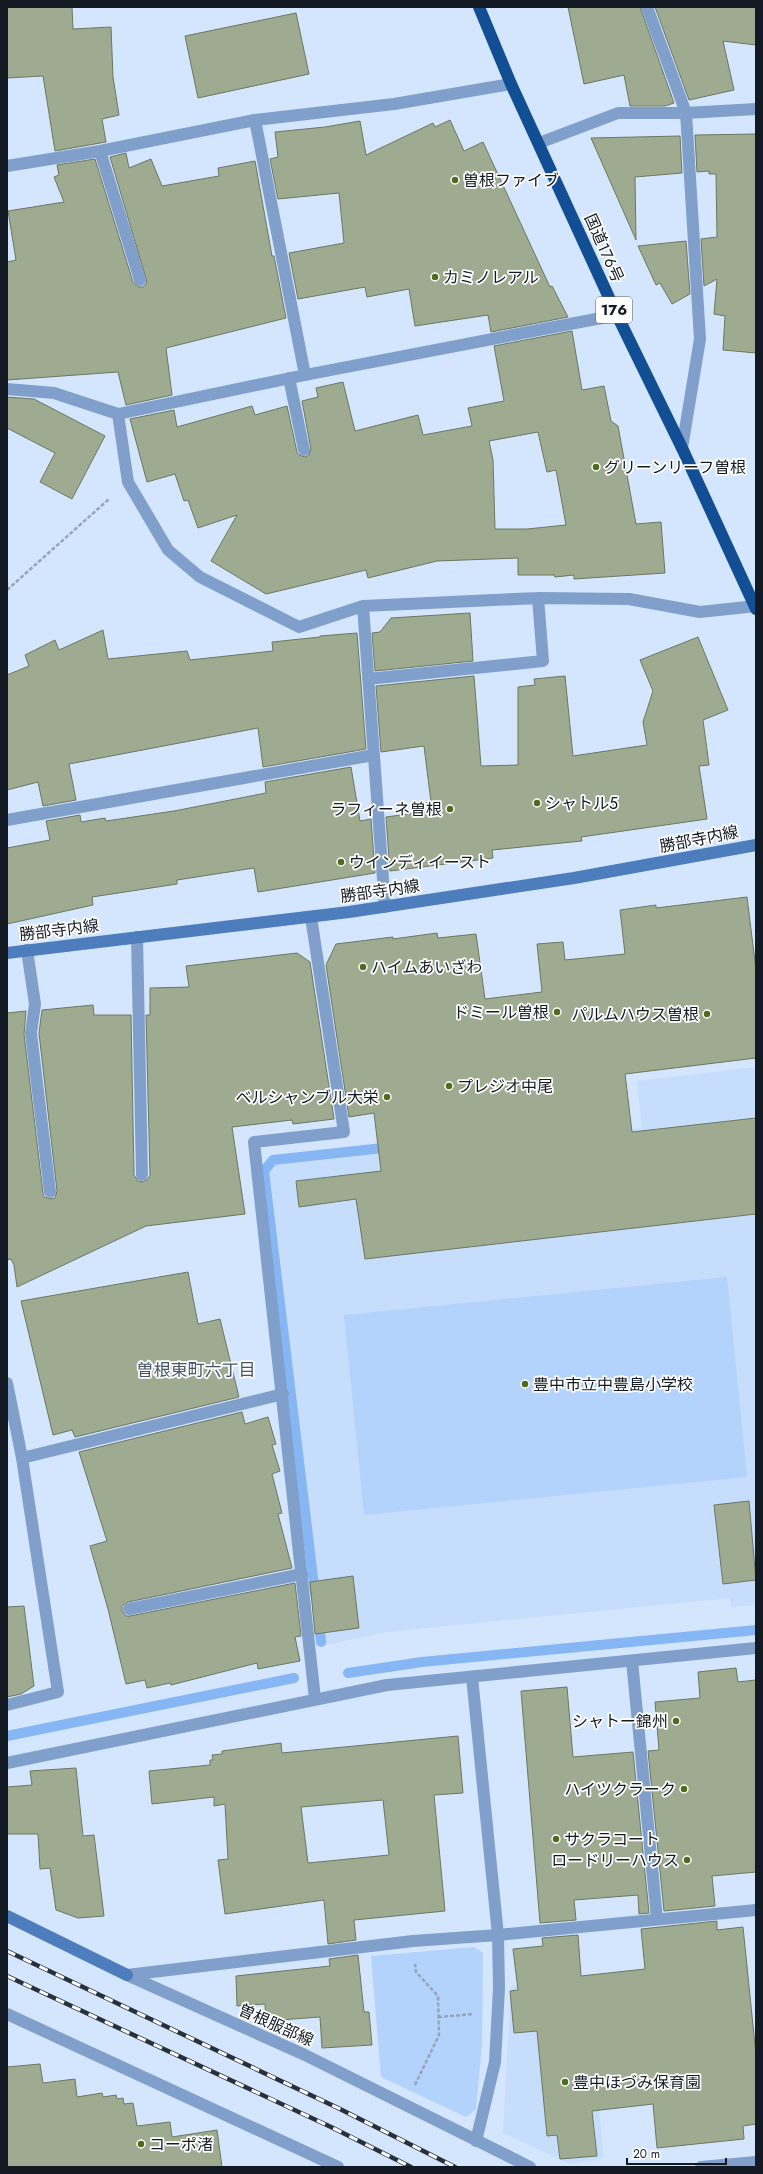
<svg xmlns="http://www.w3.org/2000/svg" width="763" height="2174" viewBox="0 0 763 2174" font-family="Jost,'Noto Sans JP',sans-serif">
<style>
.built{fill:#c7ddfc}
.green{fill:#b3d2fc}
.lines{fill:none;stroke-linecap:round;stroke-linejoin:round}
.stream{stroke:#87b6f5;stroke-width:10}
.building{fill:#9fab91;stroke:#6c775f;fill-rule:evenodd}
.path{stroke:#96a4b7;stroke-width:2.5;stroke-dasharray:4 2;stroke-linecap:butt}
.lane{stroke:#80a0cb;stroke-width:12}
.street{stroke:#80a0cb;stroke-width:12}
.secondary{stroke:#4d7dbc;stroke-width:12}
.highway{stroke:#114e94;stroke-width:12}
.rail-casing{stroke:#29303b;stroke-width:4.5}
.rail{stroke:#fff;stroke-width:3;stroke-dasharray:9;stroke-linecap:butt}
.poi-dot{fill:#4f6b1e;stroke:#fff;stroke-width:1.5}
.labels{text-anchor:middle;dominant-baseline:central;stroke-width:3.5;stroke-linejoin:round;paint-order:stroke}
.shield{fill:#fff;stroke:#5a5f65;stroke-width:1}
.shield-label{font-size:15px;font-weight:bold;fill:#141a23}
.poi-label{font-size:16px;fill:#141a23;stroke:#fff;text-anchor:start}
.street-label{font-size:16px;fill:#141a23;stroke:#fff}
.neighbourhood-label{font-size:17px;fill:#46566a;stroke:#fff}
</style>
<rect width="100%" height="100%" fill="#d4e6fe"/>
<path class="built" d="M 756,1067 L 756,1605 L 731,1607 L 730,1598 L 387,1632 L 325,1645 L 268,1171 L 274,1162 L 642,1128 L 637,1081 Z
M 586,1981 L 604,2158 L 570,2164 L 503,2133 L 511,1985 Z"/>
<path class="green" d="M 727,1277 L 747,1477 L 364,1515 L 344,1315 Z
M 474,1947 L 483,1953 L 482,2044 L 476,2109 L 466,2117 L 381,2077 L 371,1956 Z"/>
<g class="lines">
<path class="stream" d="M 315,1594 L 264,1171 L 273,1160 L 392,1147
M 319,1620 L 321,1642
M 348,1673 L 422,1662 L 756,1630
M 7,1736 L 294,1678"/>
</g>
<path class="building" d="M 7,7 L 72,7 L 73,29 L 111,27 L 113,77 L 119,115 L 102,119 L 106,142 L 55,151 L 43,76 L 7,78 Z
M 568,7 L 640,7 L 674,103 L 665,106 L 630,106 L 624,75 L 584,84 Z
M 655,7 L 756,7 L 756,45 L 723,41 L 734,90 L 689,100 Z
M 296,13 L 309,74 L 198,98 L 185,36 Z
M 450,120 L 464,151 L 483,142 L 550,287 L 552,286 L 568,317 L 491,332 L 488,315 L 415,326 L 409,289 L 367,297 L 365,287 L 298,299 L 289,253 L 344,243 L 339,193 L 278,199 L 270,159 L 278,157 L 275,132 L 325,127 L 360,121 L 366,155 L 433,123 L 435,127 Z
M 756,134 L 756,353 L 723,350 L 725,316 L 714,314 L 717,279 L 704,286 L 701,239 L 717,237 L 716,174 L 709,174 L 709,171 L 697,172 L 695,135 Z
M 680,136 L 682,173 L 635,177 L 636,240 L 591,138 Z
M 126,153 L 129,168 L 151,159 L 162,186 L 219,176 L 218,168 L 255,161 L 272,256 L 274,256 L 286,318 L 166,348 L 172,395 L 126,405 L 118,372 L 7,380 L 7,262 L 16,260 L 8,211 L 64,202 L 54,177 L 59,175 L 57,165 L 95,159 L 133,282 L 139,287 L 143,287 L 147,282 L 110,157 Z
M 686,241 L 690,294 L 672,304 L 660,283 L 656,285 L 638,246 Z
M 572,331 L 582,390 L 604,386 L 611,421 L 618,426 L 636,524 L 661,522 L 665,573 L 574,579 L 574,575 L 555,577 L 554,575 L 518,575 L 518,558 L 437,561 L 368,578 L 366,570 L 266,594 L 211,561 L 237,515 L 198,528 L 188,500 L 184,501 L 175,474 L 147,482 L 130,419 L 174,410 L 177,427 L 252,406 L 255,415 L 287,406 L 297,452 L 299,455 L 305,457 L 309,455 L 311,449 L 302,401 L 318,397 L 316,388 L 343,382 L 355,431 L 418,415 L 423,435 L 472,426 L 468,408 L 504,401 L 494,346 ZM 538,432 L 547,472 L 556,470 L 566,525 L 527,529 L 495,529 L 493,460 L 489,441 Z
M 7,397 L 34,399 L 105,436 L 72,499 L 40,482 L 55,453 L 7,428 Z
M 470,613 L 473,661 L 375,671 L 372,633 L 380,632 L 391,618 Z
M 103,630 L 108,659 L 187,651 L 190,660 L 273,651 L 272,642 L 320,637 L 320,636 L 357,633 L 366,749 L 263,767 L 258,728 L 69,764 L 76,800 L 43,806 L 38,782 L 7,790 L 7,675 L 29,666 L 25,655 L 55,640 L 59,650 Z
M 698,637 L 728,710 L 703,720 L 709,765 L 699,766 L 707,819 L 581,837 L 582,841 L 492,850 L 493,858 L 390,871 L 386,817 L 415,813 L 414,805 L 431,802 L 424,746 L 381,752 L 376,686 L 474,676 L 481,766 L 518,765 L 518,687 L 535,685 L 534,679 L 565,676 L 573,756 L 647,745 L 643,722 L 653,691 L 640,660 Z
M 351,767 L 360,821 L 371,819 L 375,873 L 258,892 L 254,868 L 177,880 L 177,884 L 92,897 L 93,905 L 7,924 L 7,848 L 50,840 L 46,821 L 80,815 L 81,822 L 105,818 L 106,821 L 174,811 L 266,793 L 265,782 Z
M 747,897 L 756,970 L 756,1058 L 625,1074 L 632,1132 L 756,1118 L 756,1214 L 365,1259 L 356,1199 L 299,1207 L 296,1181 L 381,1171 L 374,1113 L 349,1117 L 326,965 L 336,944 L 393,937 L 393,939 L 437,933 L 438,938 L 476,934 L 485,999 L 542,992 L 537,944 L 563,942 L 565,960 L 625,954 L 620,910 L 656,905 L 656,908 Z
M 297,953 L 310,962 L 334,1119 L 293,1124 L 292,1120 L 232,1127 L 245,1214 L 146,1226 L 17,1287 L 14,1265 L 11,1259 L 7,1260 L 7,1013 L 26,1011 L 24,1034 L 43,1193 L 44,1197 L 50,1199 L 55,1198 L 57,1191 L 39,1033 L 42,1010 L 93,1005 L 94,1015 L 131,1015 L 134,1175 L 138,1181 L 143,1182 L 148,1179 L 150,1175 L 146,1015 L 150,1015 L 150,988 L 189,987 L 186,966 Z
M 188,1272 L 198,1324 L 220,1319 L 239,1397 L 75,1437 L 72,1430 L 53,1435 L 21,1301 Z
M 242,1412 L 245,1424 L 268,1417 L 276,1444 L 272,1445 L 280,1471 L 272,1474 L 282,1513 L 278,1514 L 292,1568 L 128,1602 L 122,1606 L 122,1611 L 126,1616 L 130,1616 L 295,1583 L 301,1636 L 295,1637 L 300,1661 L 258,1669 L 257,1663 L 171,1685 L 170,1683 L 147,1688 L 145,1680 L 126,1684 L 108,1609 L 90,1546 L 107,1541 L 79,1452 Z
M 749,1501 L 756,1580 L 723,1584 L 714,1505 Z
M 353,1576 L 359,1628 L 315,1634 L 310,1582 Z
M 24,1606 L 34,1686 L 21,1694 L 7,1697 L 7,1607 Z
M 736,1668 L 738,1682 L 756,1680 L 756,1872 L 712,1876 L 715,1906 L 664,1911 L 648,1751 L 659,1750 L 655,1702 L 700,1698 L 698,1672 Z
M 567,1687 L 573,1757 L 633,1752 L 649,1913 L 639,1914 L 638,1895 L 574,1900 L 576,1920 L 540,1923 L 521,1691 Z
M 458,1736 L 463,1793 L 434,1795 L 445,1911 L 354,1920 L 356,1940 L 328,1944 L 324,1900 L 225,1914 L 218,1860 L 228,1859 L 225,1804 L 214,1806 L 214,1797 L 152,1804 L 149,1771 L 210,1765 L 210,1760 L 213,1760 L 212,1755 L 222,1754 L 222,1751 L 281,1743 L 282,1753 ZM 383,1800 L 389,1855 L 308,1863 L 301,1807 Z
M 76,1768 L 83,1836 L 94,1835 L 104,1916 L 78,1918 L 56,1910 L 50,1868 L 40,1869 L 38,1834 L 7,1834 L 7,1787 L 32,1785 L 30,1771 Z
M 717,1921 L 717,1930 L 743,1927 L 756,2055 L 756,2124 L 743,2126 L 744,2139 L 657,2148 L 653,2104 L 592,2111 L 597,2156 L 560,2159 L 557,2135 L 547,2136 L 537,2031 L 514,2033 L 510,1991 L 518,1990 L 513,1949 L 543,1946 L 542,1938 L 578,1935 L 581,1976 L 645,1969 L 641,1929 Z
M 358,1955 L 364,2012 L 369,2012 L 372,2045 L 322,2048 L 320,2017 L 266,2021 L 265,2004 L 237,2006 L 236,1976 L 330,1966 L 329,1959 Z
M 40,2064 L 43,2083 L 75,2079 L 77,2097 L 102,2093 L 103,2097 L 116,2095 L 117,2099 L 123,2098 L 124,2104 L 133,2103 L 137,2126 L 170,2122 L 172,2137 L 217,2130 L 222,2167 L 7,2167 L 7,2067 Z"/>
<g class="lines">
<path class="path" d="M 7,590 L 109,499
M 438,2017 L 474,2014
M 415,2085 L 439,2035 L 438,1996 L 416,1972 L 415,1964"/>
<path class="lane" d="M 255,120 L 305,375
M 289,378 L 304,450
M 7,820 L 374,755
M 137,937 L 142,1175
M 27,950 L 35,1004 L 31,1033 L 50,1192
M 7,1383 L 22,1458 L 58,1692 L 7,1705
M 22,1458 L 283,1394
M 129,1609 L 302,1574
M 632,1661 L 657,1919"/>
<path class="street" d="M 647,7 L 686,113 L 700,339 L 682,448
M 539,143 L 618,113 L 686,113 L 756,109
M 100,151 L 140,280
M 7,166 L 100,151 L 255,120 L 394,104 L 511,84
M 7,389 L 54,393 L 118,414 L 128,482 L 168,550 L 200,577 L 299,627 L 363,606 L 385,907
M 118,414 L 305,375 L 617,315
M 363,606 L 538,598 L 629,599 L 700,612 L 756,606
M 368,679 L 543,661 L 538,598
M 311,917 L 344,1132 L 254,1142 L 315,1699
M 472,1677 L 498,1935 L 499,1988 L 495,2062 L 476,2141
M 7,1763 L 387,1685 L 756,1648
M 127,1975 L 413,1941 L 498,1935 L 756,1910
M 127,1975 L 305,2055 L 530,2167
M 7,2014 L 338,2167
M 701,2167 L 756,2162"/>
<path class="secondary" d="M 7,953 L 349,912 L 574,878 L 756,845
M 7,1916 L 127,1975"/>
<path class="highway" d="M 479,7 L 511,84 L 617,315 L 682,448 L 756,609"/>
<defs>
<path id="rail" d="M 7,1951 L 338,2108 L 455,2167
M 7,1976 L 331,2127 L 411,2167"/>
</defs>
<use href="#rail" class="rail-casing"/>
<use href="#rail" class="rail"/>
</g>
<g class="poi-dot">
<circle cx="455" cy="180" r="4"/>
<circle cx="435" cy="277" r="4"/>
<circle cx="596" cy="467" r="4"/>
<circle cx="537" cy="803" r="4"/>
<circle cx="450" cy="809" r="4"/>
<circle cx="341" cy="862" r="4"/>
<circle cx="363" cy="967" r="4"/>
<circle cx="557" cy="1012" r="4"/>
<circle cx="707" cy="1014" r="4"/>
<circle cx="449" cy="1086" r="4"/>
<circle cx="387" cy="1097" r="4"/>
<circle cx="525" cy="1384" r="4"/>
<circle cx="676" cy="1721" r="4"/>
<circle cx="684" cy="1789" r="4"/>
<circle cx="556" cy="1839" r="4"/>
<circle cx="687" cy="1860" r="4"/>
<circle cx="565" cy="2082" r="4"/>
<circle cx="141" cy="2144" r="4"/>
</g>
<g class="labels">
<rect class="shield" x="596" y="297" width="36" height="26" rx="3"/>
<g class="shield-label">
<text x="614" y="310">176</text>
</g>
<g class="poi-label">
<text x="463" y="180">曽根ファイブ</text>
<text x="443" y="277">カミノレアル</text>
<text x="604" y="467">グリーンリーフ曽根</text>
<text x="545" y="803">シャトル5</text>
<text x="442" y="809" text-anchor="end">ラフィーネ曽根</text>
<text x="349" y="862">ウインディイースト</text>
<text x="371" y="967">ハイムあいざわ</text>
<text x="549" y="1012" text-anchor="end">ドミール曽根</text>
<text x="699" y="1014" text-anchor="end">パルムハウス曽根</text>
<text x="457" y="1086">プレジオ中尾</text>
<text x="379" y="1097" text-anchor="end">ベルシャンブル大栄</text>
<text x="533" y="1384">豊中市立中豊島小学校</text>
<text x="668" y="1721" text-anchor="end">シャトー錦州</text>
<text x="676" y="1789" text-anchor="end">ハイツクラーク</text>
<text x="564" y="1839">サクラコート</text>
<text x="679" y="1860" text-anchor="end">ロードリーハウス</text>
<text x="573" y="2082">豊中ほづみ保育園</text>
<text x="149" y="2144">コーポ渚</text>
</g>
<g class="street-label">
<text transform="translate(604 248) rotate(66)">国道176号</text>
<text transform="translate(699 839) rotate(-11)">勝部寺内線</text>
<text transform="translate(380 891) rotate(-8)">勝部寺内線</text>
<text transform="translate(59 930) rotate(-7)">勝部寺内線</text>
<text transform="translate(276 2025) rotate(24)">曽根服部線</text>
</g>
<g class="neighbourhood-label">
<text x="196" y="1370">曽根東町六丁目</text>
</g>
</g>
<rect width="763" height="2174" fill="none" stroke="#141a23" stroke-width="16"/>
<path d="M627 2158v6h99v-6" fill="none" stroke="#141a23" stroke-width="2"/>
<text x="633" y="2158" font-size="12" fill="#141a23" stroke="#ffffff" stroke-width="3" paint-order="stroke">20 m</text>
</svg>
